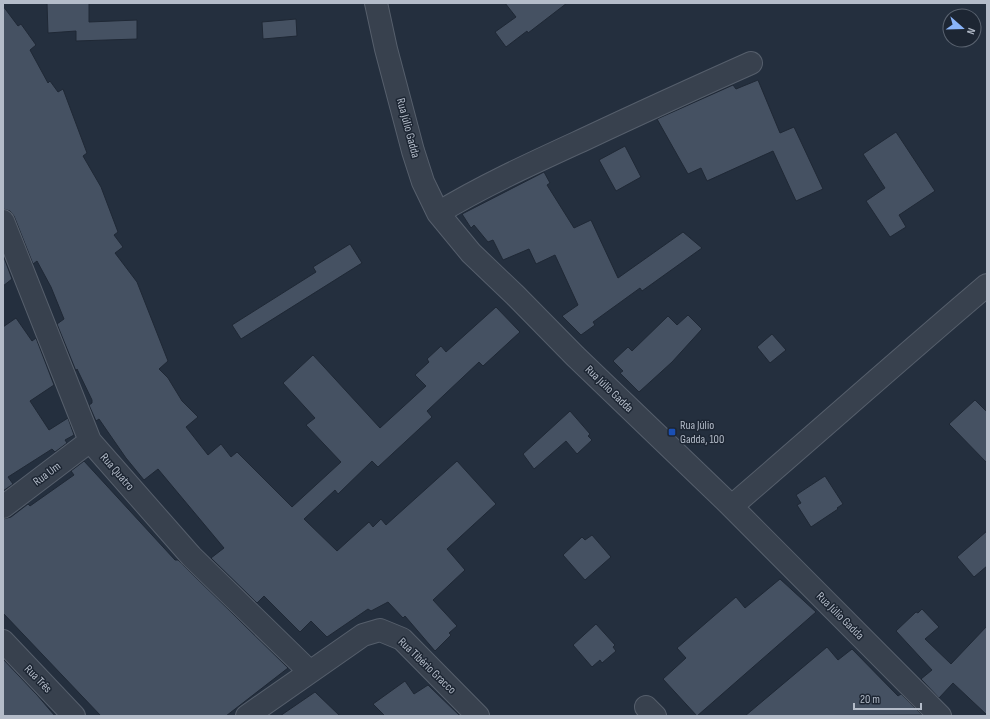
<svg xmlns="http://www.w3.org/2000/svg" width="990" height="719" viewBox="0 0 990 719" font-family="'Sofia Sans Condensed',sans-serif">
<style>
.building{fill:#455162;stroke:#1f2835}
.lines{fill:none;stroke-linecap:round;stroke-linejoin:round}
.minor-casing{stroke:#565f6c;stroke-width:24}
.minor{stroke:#38414e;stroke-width:22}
.transit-dot{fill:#1a4fb4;stroke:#1d2633;stroke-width:1.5}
.labels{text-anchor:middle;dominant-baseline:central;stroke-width:3;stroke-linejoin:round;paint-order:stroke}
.street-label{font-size:12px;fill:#b4bcc9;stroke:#1d2633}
.poi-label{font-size:12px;fill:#b4bcc9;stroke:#1d2633;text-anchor:start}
</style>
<rect width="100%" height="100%" fill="#242f3e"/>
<path class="building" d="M 47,3 L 89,3 L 89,22 L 137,20 L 137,39 L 76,41 L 76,31 L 48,33 Z
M 505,3 L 567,3 L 528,33 L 527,31 L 506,47 L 495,32 L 516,17 Z
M 3,6 L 18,26 L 21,24 L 36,45 L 30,50 L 48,83 L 50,81 L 58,92 L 63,89 L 87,153 L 83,156 L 101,187 L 118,232 L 114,235 L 123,247 L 115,253 L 137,282 L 168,361 L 159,369 L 168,378 L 182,401 L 198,417 L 186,427 L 208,455 L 221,444 L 231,457 L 237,452 L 292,507 L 341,462 L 306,425 L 315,418 L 283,383 L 313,355 L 380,428 L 426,386 L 415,375 L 429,362 L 427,359 L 441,346 L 446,352 L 496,307 L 520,332 L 483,366 L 479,362 L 427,411 L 432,417 L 378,467 L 372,461 L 338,494 L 335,490 L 304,519 L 337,551 L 369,522 L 373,527 L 381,519 L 386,525 L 457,461 L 496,504 L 447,549 L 465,570 L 433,600 L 457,626 L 449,633 L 451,635 L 435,651 L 405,616 L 403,618 L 388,602 L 371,611 L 368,609 L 327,637 L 311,621 L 300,632 L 264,596 L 257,603 L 211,558 L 224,548 L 158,469 L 144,480 L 126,458 L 99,419 L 96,421 L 89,405 L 92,403 L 92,400 L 77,369 L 76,371 L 57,324 L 64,319 L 51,287 L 37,261 L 33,264 L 14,216 L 10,211 L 3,209 Z
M 296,19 L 297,36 L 263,39 L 262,22 Z
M 758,80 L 780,133 L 794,127 L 823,189 L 796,201 L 773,151 L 707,181 L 701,168 L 688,174 L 657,119 L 733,85 L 736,89 Z
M 896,132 L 935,191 L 899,215 L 906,227 L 890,237 L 866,201 L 885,188 L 863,154 Z
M 625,146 L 641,177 L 616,191 L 599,160 Z
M 544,172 L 550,183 L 547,185 L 574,228 L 591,220 L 618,278 L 683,232 L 702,248 L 642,291 L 640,288 L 593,322 L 595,325 L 581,335 L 562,316 L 578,305 L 555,255 L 536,264 L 529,249 L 503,260 L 493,240 L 488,242 L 474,225 L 471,228 L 462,214 Z
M 350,244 L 362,263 L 241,339 L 232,325 L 316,272 L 313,267 Z
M 3,255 L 12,279 L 3,286 Z
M 688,315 L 702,329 L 672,362 L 639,392 L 620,373 L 623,371 L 613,361 L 628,347 L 632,351 L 668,316 L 677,325 Z
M 16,318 L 32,341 L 36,338 L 54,385 L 30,401 L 49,430 L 68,418 L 74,435 L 65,440 L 67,443 L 55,452 L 52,449 L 8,477 L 13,484 L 3,491 L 3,327 Z
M 772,334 L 786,350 L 770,363 L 757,347 Z
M 975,400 L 987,412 L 987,463 L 949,424 Z
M 570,411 L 590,434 L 588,436 L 592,440 L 577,454 L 566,441 L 534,469 L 523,454 Z
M 84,461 L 175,560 L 178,560 L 288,668 L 226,716 L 101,716 L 3,613 L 3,519 L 11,517 L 28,504 L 30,506 L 74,475 L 71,471 Z
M 825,476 L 843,504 L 837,508 L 838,509 L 811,527 L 797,505 L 801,503 L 796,495 Z
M 987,531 L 987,566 L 974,577 L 957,557 Z
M 592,535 L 611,557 L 585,580 L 563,555 L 582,537 L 585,540 Z
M 780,579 L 816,612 L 697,716 L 663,679 L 686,658 L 677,648 L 736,597 L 745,608 Z
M 922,609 L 939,627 L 925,639 L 951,664 L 987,626 L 987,715 L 953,683 L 939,698 L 921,679 L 932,670 L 896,631 L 916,612 L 918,613 Z
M 596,624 L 615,645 L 613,647 L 616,651 L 602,663 L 600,660 L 592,667 L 573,645 Z
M 827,647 L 838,660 L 852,649 L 898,696 L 901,694 L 922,715 L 745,716 Z
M 3,659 L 37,695 L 55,716 L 3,716 Z
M 405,681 L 414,694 L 428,685 L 460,716 L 385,716 L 373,704 Z
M 315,692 L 340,716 L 280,716 Z"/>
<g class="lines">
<defs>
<path id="minor" d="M 376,3 L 386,49 L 413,151 L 423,182 L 438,213 L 471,253 L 515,295 L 575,356 L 728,503 L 940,716
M 438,213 C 484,185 535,162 585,139 C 640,113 695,88 751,63
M 3,221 L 90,441 L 191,556 L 309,671
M 732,506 C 817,433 901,358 987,285
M 3,507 L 90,441
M 3,641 L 74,716
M 646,707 L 655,716
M 247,716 L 363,635 L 380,630 L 402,639 L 478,716"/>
</defs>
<use href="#minor" class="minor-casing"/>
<use href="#minor" class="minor"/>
</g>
<rect class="transit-dot" x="668" y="428" width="8" height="8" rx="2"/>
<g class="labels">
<g class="street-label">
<text transform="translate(408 128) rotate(75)">Rua Júlio Gadda</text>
<text transform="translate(609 389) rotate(44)">Rua Júlio Gadda</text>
<text transform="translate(117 472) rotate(49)">Rua Quatro</text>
<text transform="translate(47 474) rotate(-37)">Rua Um</text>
<text transform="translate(840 616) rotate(45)">Rua Júlio Gadda</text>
<text transform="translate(427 666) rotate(44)">Rua Tibério Gracco</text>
<text transform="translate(38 679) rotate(46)">Rua Três</text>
</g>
<g class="poi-label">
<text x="680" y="425">Rua Júlio<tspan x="680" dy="14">Gadda, 100</tspan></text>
</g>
</g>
<rect width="990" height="719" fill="none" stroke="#b4bcc9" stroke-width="8"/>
<g transform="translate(962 28) rotate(110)"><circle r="19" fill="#1d2633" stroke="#59626f"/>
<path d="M0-3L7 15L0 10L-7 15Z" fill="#8ab4f8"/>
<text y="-6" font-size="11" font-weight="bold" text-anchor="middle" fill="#b4bcc9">N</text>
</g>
<path d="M854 703v6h67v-6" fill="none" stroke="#b4bcc9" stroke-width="2"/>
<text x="860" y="703" font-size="12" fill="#b4bcc9" stroke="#1d2633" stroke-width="3" paint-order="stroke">20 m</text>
</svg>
